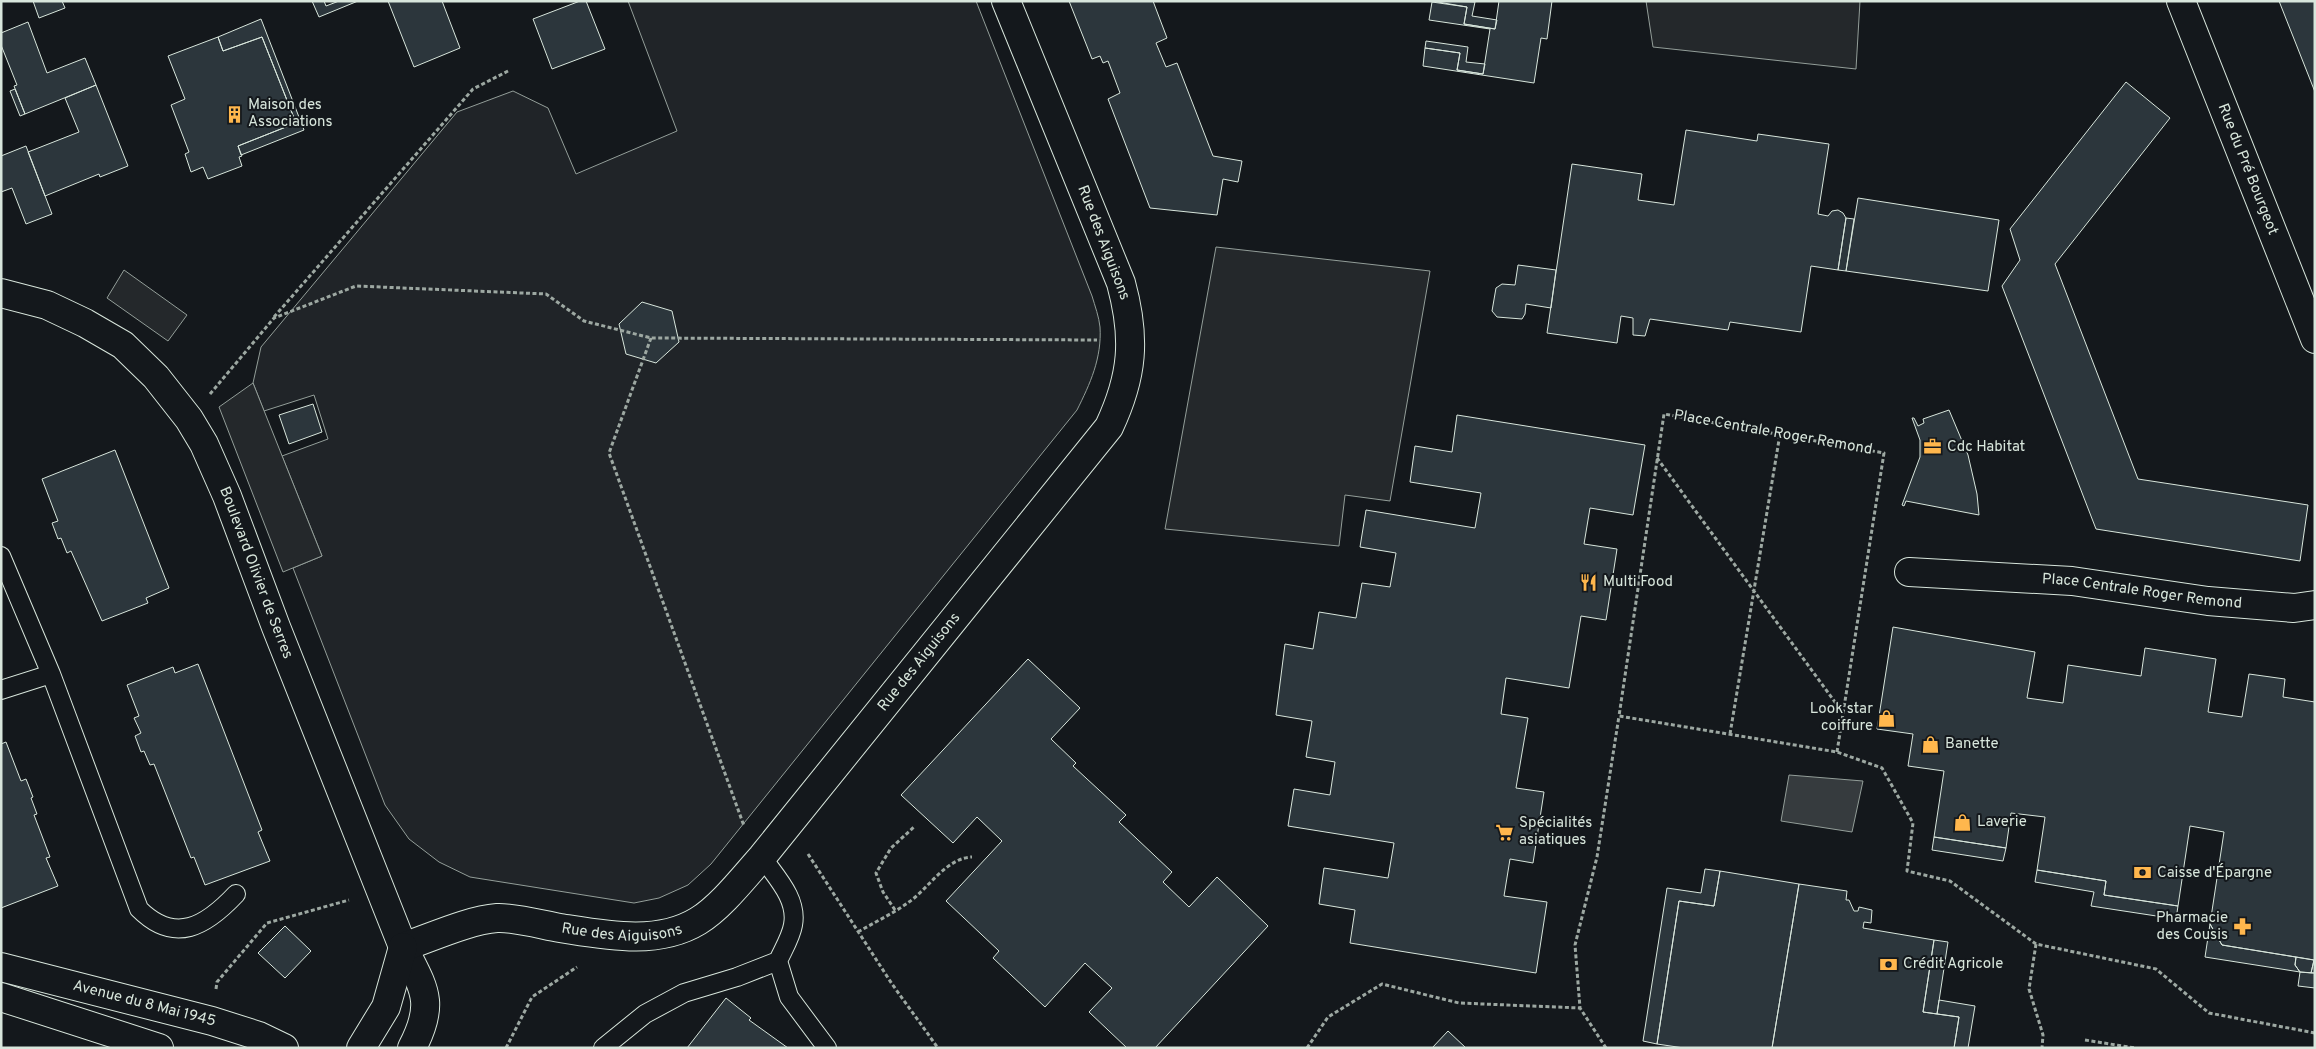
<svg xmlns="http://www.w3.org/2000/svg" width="2316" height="1049" viewBox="0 0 2316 1049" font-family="Overpass,sans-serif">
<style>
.green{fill:#202428;stroke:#939e99}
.parking{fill:#24282b;stroke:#939e99}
.water{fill:#363b3e;stroke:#939e99}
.building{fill:#2c363c;stroke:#d8e6dc}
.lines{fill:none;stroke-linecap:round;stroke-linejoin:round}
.service-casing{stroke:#d8e6dc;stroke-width:20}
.minor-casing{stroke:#d8e6dc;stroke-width:30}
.secondary-casing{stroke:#d8e6dc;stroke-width:30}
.path{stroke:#9da8a2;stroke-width:3;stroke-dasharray:4 2.5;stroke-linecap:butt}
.service{stroke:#14181c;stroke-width:18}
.minor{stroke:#14181c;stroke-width:28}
.secondary{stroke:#14181c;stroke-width:28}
.labels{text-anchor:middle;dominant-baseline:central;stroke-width:4;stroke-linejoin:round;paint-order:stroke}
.poi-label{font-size:15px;fill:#d8e6dc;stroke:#14181c;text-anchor:start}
.street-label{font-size:15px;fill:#d8e6dc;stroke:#14181c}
</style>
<rect width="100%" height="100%" fill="#14181c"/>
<path class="green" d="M 628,1 L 976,1 L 1092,296 C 1095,306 1099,317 1100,327 C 1102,358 1090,384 1077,410 L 711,864 L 688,885 L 659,898 L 634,903 L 470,877 L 439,862 L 409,839 L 385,805 L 293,568 L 322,556 L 282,456 L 328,439 L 314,395 L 264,411 L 253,383 L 261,347 L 457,112 L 513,91 L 548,108 L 576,174 L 677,131 Z"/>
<path class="parking" d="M 1646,1 L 1860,1 L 1856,69 L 1653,47 Z
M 1216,247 L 1430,271 L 1390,501 L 1345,495 L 1339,546 L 1165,529 Z
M 124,270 L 187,315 L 168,341 L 107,298 Z
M 253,383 L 322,556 L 283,572 L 219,407 Z"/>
<path class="water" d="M 1789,775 L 1863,781 L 1852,832 L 1781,821 Z"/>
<path class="building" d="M 33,1 L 62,1 L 65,8 L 39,18 Z
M 312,1 L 324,1 L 326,6 L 339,1 L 358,1 L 319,17 Z
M 388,1 L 442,1 L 460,48 L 414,67 Z
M 580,1 L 586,1 L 605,49 L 552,69 L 533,19 Z
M 1069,1 L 1153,1 L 1167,38 L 1156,43 L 1166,67 L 1177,63 L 1213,156 L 1242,161 L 1238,182 L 1223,179 L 1217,215 L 1150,208 L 1108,99 L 1120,93 L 1108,61 L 1103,63 L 1100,56 L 1092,59 Z
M 1432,1 L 1475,2 L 1472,16 L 1497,20 L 1495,29 L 1464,24 L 1467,7 Z
M 1499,1 L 1552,1 L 1547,39 L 1541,38 L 1534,83 L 1423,66 L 1425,48 L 1460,53 L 1457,70 L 1483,74 L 1490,29 L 1429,20 L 1432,2 L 1467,7 L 1464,24 L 1495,29 Z
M 2279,1 L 2315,1 L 2315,92 Z
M 261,19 L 304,130 L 241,155 L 238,146 L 296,123 L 262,37 L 223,51 L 218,37 Z
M 28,22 L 47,73 L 85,58 L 96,85 L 25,114 L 14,86 L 17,85 L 1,45 L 1,33 Z
M 218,37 L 223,51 L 262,37 L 296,123 L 238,146 L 242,156 L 239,157 L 242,166 L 208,179 L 203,167 L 191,172 L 185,154 L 189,152 L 171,105 L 185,99 L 168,56 Z
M 1426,41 L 1468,47 L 1466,62 L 1485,64 L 1483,74 L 1457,70 L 1460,53 L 1425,48 Z
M 2126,82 L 2170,118 L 2055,264 L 2138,479 L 2308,505 L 2300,561 L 2096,529 L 2002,286 L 2020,260 L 2010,229 Z
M 96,85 L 128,166 L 100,177 L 99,174 L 45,196 L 28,152 L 79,132 L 65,98 Z
M 15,89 L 25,114 L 20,116 L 10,91 Z
M 1686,130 L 1757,141 L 1758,134 L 1829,144 L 1818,214 L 1828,216 L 1832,211 L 1838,210 L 1843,213 L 1846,218 L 1838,270 L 1811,266 L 1801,332 L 1730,322 L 1728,330 L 1650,319 L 1645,336 L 1633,335 L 1633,318 L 1621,316 L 1617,343 L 1547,333 L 1572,164 L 1642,174 L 1638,200 L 1674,205 Z
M 26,146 L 52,214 L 26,224 L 12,188 L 1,192 L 1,156 Z
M 1858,198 L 1999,220 L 1988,291 L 1846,271 Z
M 1846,218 L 1854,219 L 1846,271 L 1838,270 Z
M 1518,265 L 1556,270 L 1551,308 L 1526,304 L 1525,314 L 1522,319 L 1497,317 L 1492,311 L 1496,288 L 1502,284 L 1515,285 Z
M 642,302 L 672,311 L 679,342 L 656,363 L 626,354 L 619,324 Z
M 313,404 L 322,432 L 289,444 L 279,415 Z
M 1949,410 L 1968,455 L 1977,494 L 1979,515 L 1906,501 L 1904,506 L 1902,505 L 1920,457 L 1920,440 L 1912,418 L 1914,418 L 1918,426 L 1924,423 L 1923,419 Z
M 1457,415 L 1645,445 L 1633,515 L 1590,508 L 1584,544 L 1617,549 L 1606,620 L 1581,616 L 1569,688 L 1506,678 L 1501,714 L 1528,718 L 1516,788 L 1544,792 L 1533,863 L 1510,859 L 1504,896 L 1547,902 L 1536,973 L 1350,943 L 1355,910 L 1319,904 L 1324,868 L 1388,878 L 1394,843 L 1288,826 L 1294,789 L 1330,795 L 1335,762 L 1306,757 L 1312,721 L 1276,715 L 1285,644 L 1313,649 L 1319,612 L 1356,618 L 1362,583 L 1390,587 L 1396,553 L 1360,547 L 1366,510 L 1475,528 L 1481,493 L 1410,482 L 1415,446 L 1452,452 Z
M 115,450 L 169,588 L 146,598 L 148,603 L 102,621 L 71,551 L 67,553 L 61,538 L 58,539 L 52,523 L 58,521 L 42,479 Z
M 1893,627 L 2035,652 L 2027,698 L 2063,703 L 2068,665 L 2141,676 L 2145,648 L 2216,659 L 2208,712 L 2242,717 L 2249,674 L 2285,679 L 2283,697 L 2315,702 L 2315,973 L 2311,973 L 2314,960 L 2222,945 L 2210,924 L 2224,832 L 2190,826 L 2178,906 L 2104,895 L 2106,881 L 2037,870 L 2045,817 L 2011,813 L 2006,848 L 1934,837 L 1944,771 L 1908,766 L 1913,734 L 1877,729 Z
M 1028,659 L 1080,708 L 1051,739 L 1076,763 L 1073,766 L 1126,815 L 1119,822 L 1172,872 L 1163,882 L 1189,907 L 1217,877 L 1268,926 L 1155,1048 L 1127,1048 L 1089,1012 L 1112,988 L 1085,963 L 1045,1007 L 993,958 L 999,951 L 946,901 L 1002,841 L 977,817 L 953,843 L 901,795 Z
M 198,664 L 262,830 L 258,832 L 270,861 L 205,885 L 194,857 L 191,858 L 154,764 L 150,765 L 144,751 L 141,752 L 135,736 L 141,733 L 134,718 L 139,716 L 127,685 L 173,667 L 175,673 Z
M 6,742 L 21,781 L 26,779 L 33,797 L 31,798 L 37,814 L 34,815 L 50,857 L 46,858 L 58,886 L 1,908 L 1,744 Z
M 1934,837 L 2006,848 L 2003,861 L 1932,850 Z
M 1705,869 L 1720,871 L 1714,906 L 1679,901 L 1657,1044 L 1643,1041 L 1667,888 L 1701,893 Z
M 2037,870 L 2106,881 L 2104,895 L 2178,906 L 2176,919 L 2091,906 L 2094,892 L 2035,882 Z
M 1720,871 L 1799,884 L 1772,1048 L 1684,1048 L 1657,1044 L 1679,901 L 1714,906 Z
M 1799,884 L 1847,891 L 1846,900 L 1849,900 L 1854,911 L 1858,911 L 1859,907 L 1872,910 L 1871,923 L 1864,922 L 1863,928 L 1934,940 L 1923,1012 L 1959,1017 L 1954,1048 L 1772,1048 Z
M 2210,924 L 2222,945 L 2296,957 L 2295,965 L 2300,972 L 2205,957 Z
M 285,926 L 311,951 L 285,978 L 258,953 Z
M 1934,940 L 1948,942 L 1937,1014 L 1923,1012 Z
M 2296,957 L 2314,960 L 2311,973 L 2300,972 L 2295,965 Z
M 2300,972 L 2315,973 L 2315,988 L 2298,986 Z
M 726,998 L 751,1018 L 749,1020 L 788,1048 L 687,1048 Z
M 1939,1000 L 1975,1006 L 1968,1048 L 1954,1048 L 1959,1017 L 1937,1014 Z
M 1448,1031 L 1466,1048 L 1432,1048 Z"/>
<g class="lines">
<defs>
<path id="service" d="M 1,556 L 51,674 L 139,909 C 175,945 206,926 236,894
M 1,690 L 51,674
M 762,857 C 776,877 798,899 793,925 C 791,937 783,950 778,961 L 789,997 L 827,1048
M 603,1048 L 645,1014 L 684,993 L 737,977 L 778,961"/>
<g id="minor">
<path id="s1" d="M 2181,1 L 2315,339"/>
<path id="s2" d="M 1,293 L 47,305 L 85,323 L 123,345 L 156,377 L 189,419 L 204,444 L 227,496 L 276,627 L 403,947 C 424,989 436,1002 412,1048"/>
<path id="s3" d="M 1909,572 L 2072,581 L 2208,601 L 2294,608 L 2315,605"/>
<path id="s4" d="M 403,947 C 430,938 469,920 497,918 C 513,917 543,925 560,928 C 605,935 657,946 698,921 C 721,907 744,877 762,857 L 1109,427 C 1133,376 1136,338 1121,283 L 1006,1"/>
<path d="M 361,1048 L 386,1007 L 403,947"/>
</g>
<g id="secondary">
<path id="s5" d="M 1,967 L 212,1021 L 259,1036 L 284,1048"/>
<path d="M 1,997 L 159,1048"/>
</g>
</defs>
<use href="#service" class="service-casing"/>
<use href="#minor" class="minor-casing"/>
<use href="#secondary" class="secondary-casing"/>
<path class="path" d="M 274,317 L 473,89 L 510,70
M 651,338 L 609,453 L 744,826
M 210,394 L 274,318 L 356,286 L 546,294 L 584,321 L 651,338 L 1097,340
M 1657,458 L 1843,713
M 1730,734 L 1780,434
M 1837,752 L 1884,453 L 1664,414 L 1619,716 L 1837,752 L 1882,768 L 1913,823 L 1907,871 L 1950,881 L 2036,944 L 2156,969 L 2209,1013 L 2315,1033
M 808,854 L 892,984 L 938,1048
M 895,910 L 883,892 L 876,873 L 891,848 L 914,827
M 858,932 C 875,922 894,913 909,902 C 929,888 946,858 972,857
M 2036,944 L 2029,989 L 2043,1035 L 2042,1048
M 216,989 L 217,982 L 267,923 L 349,900
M 2085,1040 L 2135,1048
M 506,1048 L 532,997 L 577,967
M 1307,1048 L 1328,1017 L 1382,984 L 1459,1003 L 1580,1008
M 1606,1048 L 1580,1008 L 1575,945 L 1597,857 L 1619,716"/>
<use href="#service" class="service"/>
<use href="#minor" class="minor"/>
<use href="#secondary" class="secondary"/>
</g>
<defs>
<symbol id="building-bare" viewBox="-9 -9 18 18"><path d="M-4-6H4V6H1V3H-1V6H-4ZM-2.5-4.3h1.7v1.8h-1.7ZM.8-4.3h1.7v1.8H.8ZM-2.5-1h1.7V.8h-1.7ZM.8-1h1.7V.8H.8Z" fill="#ffb74d" stroke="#14181c" stroke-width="2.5" paint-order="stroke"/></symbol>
<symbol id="office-bare" viewBox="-9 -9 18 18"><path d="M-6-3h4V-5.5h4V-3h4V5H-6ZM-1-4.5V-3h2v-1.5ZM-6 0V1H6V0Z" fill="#ffb74d" stroke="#14181c" stroke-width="2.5" paint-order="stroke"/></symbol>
<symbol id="restaurant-bare" viewBox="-9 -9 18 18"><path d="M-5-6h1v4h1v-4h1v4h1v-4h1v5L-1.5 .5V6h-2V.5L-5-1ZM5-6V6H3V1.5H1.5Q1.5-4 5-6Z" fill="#ffb74d" stroke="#14181c" stroke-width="2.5" paint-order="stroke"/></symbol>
<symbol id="shop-bare" viewBox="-9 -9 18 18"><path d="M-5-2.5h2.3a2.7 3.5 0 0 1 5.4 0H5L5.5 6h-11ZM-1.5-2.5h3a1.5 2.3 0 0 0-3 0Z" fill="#ffb74d" stroke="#14181c" stroke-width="2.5" paint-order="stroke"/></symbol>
<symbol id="supermarket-bare" viewBox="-9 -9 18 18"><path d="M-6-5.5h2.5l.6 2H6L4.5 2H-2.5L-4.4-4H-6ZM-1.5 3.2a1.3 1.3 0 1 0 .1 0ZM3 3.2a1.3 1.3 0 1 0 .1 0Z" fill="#ffb74d" stroke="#14181c" stroke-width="2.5" paint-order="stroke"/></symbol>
<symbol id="bank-bare" viewBox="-9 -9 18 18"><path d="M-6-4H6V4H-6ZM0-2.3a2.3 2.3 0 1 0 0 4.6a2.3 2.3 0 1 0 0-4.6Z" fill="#ffb74d" stroke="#14181c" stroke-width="2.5" paint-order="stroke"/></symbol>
<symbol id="pharmacy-bare" viewBox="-9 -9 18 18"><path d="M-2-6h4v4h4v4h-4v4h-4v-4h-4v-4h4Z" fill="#ffb74d" stroke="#14181c" stroke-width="2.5" paint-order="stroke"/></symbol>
</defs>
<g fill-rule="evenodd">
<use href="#building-bare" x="222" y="102" width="25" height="25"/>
<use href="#office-bare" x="1920" y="434" width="25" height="25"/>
<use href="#restaurant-bare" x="1576" y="570" width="25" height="25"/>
<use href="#shop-bare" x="1874" y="706" width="25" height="25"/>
<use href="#shop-bare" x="1918" y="732" width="25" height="25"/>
<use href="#shop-bare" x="1950" y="810" width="25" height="25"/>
<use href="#supermarket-bare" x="1492" y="820" width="25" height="25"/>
<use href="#bank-bare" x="2130" y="860" width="25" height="25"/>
<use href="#pharmacy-bare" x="2230" y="914" width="25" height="25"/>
<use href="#bank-bare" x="1876" y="952" width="25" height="25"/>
</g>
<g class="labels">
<g class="poi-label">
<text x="248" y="105">Maison des<tspan x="248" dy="17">Associations</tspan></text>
<text x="1947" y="447">Cdc Habitat</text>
<text x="1603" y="582">Multi Food</text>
<text x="1873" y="709" text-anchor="end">Look star<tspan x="1873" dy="17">coiffure</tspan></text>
<text x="1945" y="744">Banette</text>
<text x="1977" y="822">Laverie</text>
<text x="1519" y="823">Spécialités<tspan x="1519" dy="17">asiatiques</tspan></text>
<text x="2157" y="873">Caisse d'Épargne</text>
<text x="2228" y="918" text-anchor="end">Pharmacie<tspan x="2228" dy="17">des Cousis</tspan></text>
<text x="1903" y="964">Crédit Agricole</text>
</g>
<g class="street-label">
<text stroke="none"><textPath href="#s1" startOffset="181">Rue du Pré Bourgeot</textPath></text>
<text transform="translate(1103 243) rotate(69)">Rue des Aiguisons</text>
<text transform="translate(1773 433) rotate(10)">Place Centrale Roger Remond</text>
<text stroke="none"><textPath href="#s2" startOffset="401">Boulevard Olivier de Serres</textPath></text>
<text stroke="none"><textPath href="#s3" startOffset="234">Place Centrale Roger Remond</textPath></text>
<text stroke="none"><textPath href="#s4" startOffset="645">Rue des Aiguisons</textPath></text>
<text stroke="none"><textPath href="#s4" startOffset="225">Rue des Aiguisons</textPath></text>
<text stroke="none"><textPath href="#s5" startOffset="148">Avenue du 8 Mai 1945</textPath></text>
</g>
</g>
<rect width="2316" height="1049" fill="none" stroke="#d8e6dc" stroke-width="5"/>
</svg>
